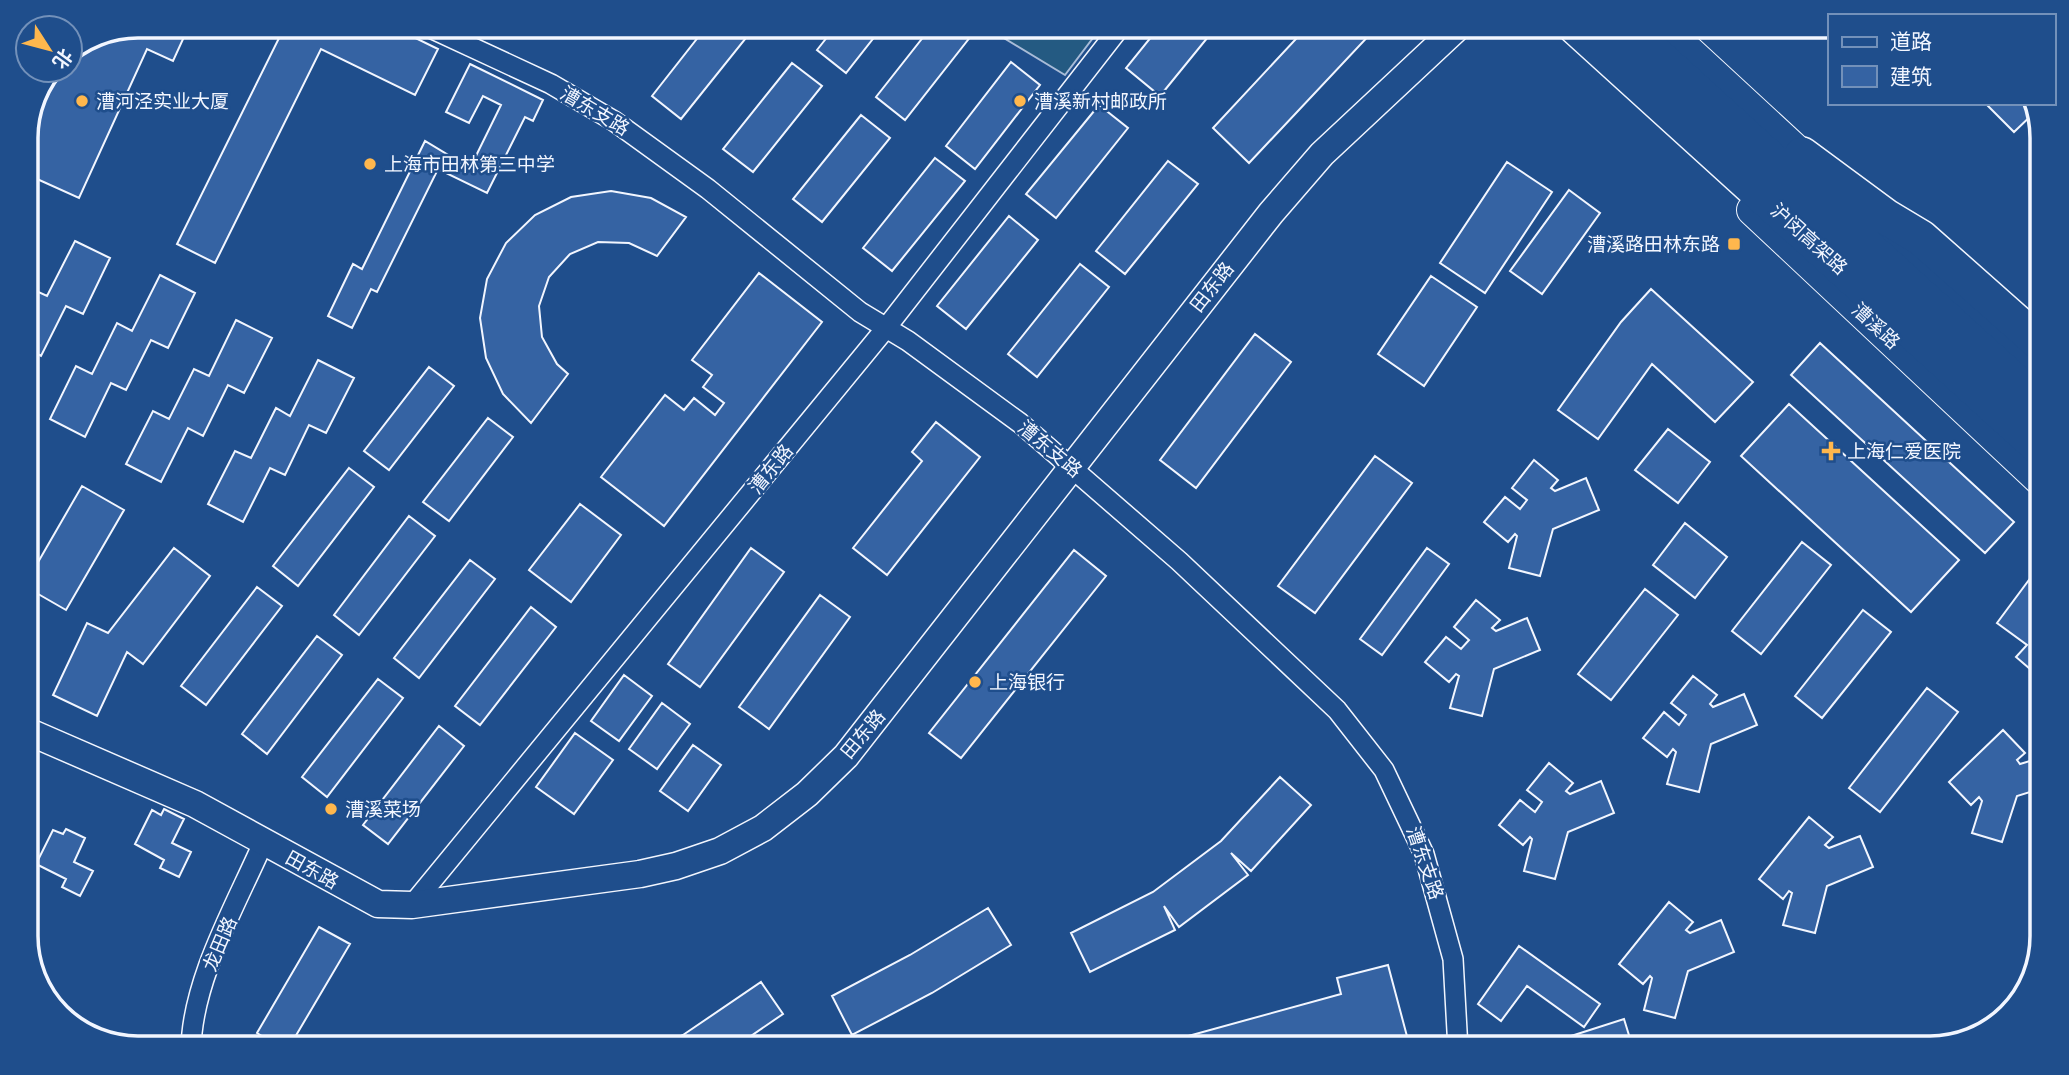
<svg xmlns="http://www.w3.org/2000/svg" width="2069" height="1075" viewBox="0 0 2069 1075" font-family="'Fira Sans','Noto Sans SC',sans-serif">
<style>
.green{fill:#245a82;stroke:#a8bbd7;stroke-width:2}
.building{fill:#3563a3;stroke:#f2f6ff;stroke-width:2}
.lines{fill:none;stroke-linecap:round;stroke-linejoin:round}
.street-casing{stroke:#f2f6ff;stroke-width:22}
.secondary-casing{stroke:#f2f6ff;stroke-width:29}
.primary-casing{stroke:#f2f6ff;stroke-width:32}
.highway-casing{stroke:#f2f6ff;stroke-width:38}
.street{stroke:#1f4e8c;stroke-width:19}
.secondary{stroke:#1f4e8c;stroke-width:26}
.primary{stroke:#1f4e8c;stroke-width:30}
.highway{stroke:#1f4e8c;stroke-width:35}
.poi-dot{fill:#ffb74d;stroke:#1f4e8c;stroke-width:2.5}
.labels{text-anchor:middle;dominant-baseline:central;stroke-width:5;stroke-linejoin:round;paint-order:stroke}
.poi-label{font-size:19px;fill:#f2f6ff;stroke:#1f4e8c;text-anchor:start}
.street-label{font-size:19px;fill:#f2f6ff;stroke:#1f4e8c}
.rim{fill:none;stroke:#f2f6ff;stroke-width:3.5}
</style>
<rect width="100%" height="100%" fill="#1f4e8c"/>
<path class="green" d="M 984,26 L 1102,26 L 1065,75 Z"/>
<path class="building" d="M 138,26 L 189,26 L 173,61 L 147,49 L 79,198 L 26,174 L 26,131 L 54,70 L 70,70 L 70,54 Z
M 285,26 L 391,26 L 438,49 L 415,95 L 321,49 L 215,263 L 177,244 Z
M 707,26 L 741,26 L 750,33 L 681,119 L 652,96 Z
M 836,26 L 883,26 L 846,73 L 817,50 Z
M 932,26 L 958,26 L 971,36 L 905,120 L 876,97 Z
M 1160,26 L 1217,26 L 1160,96 L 1126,68 Z
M 1308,26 L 1376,28 L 1249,163 L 1213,128 Z
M 1011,62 L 1040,85 L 975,169 L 946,146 Z
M 792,63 L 822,86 L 753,172 L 723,149 Z
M 470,64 L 543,100 L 533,121 L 525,117 L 487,193 L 438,169 L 377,292 L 371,289 L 352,328 L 328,316 L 353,264 L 362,269 L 425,141 L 470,168 L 501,105 L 483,96 L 469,123 L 446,112 Z
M 1985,103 L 2033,103 L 2036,111 L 2014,132 Z
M 1099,105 L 1128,128 L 1056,218 L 1026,194 Z
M 861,115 L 890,138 L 822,222 L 793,199 Z
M 935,158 L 965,181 L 892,271 L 863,248 Z
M 1168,161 L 1198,184 L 1125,274 L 1096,251 Z
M 1507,162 L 1552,192 L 1485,293 L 1440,263 Z
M 1569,190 L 1600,213 L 1542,294 L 1510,271 Z
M 611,191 L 651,198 L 686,217 L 657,256 L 629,243 L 598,242 L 570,254 L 549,277 L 539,306 L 542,337 L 557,364 L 568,374 L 531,423 L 503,394 L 486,358 L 480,318 L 487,279 L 506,243 L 535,215 L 571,197 Z
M 1009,216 L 1038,240 L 966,329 L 937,306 Z
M 75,241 L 110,258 L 83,314 L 66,306 L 41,356 L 26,348 L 26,301 L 32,289 L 47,296 Z
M 1080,264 L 1109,287 L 1037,377 L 1008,354 Z
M 759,273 L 822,322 L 664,526 L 601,477 L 665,395 L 684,410 L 694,398 L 715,415 L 724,403 L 703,387 L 712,375 L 692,360 Z
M 160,275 L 195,293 L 168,348 L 151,340 L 126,390 L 111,383 L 85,437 L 50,419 L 76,366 L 92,374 L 117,323 L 132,331 Z
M 1431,276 L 1477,307 L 1424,386 L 1378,354 Z
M 1651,289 L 1753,382 L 1715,422 L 1652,364 L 1598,439 L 1558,410 L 1621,322 Z
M 236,320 L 272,338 L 244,393 L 228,385 L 203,436 L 188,428 L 161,482 L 126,464 L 153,411 L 169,419 L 194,369 L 209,376 Z
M 1255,334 L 1291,362 L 1196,488 L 1160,460 Z
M 1820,343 L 2014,522 L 1985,553 L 1791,375 Z
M 318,360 L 354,378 L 326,433 L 309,425 L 285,475 L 270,468 L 243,522 L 208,504 L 235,451 L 251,458 L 276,408 L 290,416 Z
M 429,367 L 454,386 L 389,470 L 364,451 Z
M 1789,404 L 1959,560 L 1911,612 L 1741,456 Z
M 488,418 L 513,437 L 449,521 L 423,502 Z
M 936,422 L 980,457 L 887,575 L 853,548 L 922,461 L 912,452 Z
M 1668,429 L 1710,462 L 1678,503 L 1635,470 Z
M 1375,456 L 1412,483 L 1315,613 L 1278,586 Z
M 1534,460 L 1558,480 L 1551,488 L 1555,491 L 1586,478 L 1599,510 L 1553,529 L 1540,576 L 1509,568 L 1517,536 L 1515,534 L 1508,542 L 1484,522 L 1505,497 L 1520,509 L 1527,500 L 1512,488 Z
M 349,468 L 374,487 L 298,586 L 273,566 Z
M 82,486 L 124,510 L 66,610 L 26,587 L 26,583 Z
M 580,504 L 621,535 L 571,602 L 529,570 Z
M 409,516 L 435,536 L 359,635 L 334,615 Z
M 1685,523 L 1727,557 L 1695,598 L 1653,565 Z
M 1802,542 L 1831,565 L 1761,654 L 1732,631 Z
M 174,548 L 210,576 L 143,664 L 127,652 L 97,716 L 53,695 L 87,623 L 108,633 Z
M 751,548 L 784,572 L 700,687 L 668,664 Z
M 1427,548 L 1449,564 L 1382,655 L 1360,639 Z
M 1074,550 L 1106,576 L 961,758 L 929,733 Z
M 470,560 L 495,579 L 419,678 L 394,658 Z
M 2043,561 L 2043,680 L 2016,657 L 2027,645 L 1997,623 Z
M 257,587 L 282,606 L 206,705 L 181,686 Z
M 1645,589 L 1678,615 L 1611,700 L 1578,674 Z
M 820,595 L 850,617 L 769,729 L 739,707 Z
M 1476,600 L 1500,620 L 1492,628 L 1496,631 L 1527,618 L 1540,650 L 1494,669 L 1482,716 L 1450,708 L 1459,676 L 1456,674 L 1449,682 L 1425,662 L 1446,637 L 1461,649 L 1469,640 L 1454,627 Z
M 531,607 L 556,627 L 480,725 L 455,706 Z
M 1863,610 L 1891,632 L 1822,718 L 1795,696 Z
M 317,636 L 342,655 L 267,754 L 242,734 Z
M 624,675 L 652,696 L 619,741 L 591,721 Z
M 1693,676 L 1717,695 L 1710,704 L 1713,707 L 1744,694 L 1757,725 L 1711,744 L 1699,792 L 1667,784 L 1676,752 L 1673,749 L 1667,757 L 1643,738 L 1664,712 L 1679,725 L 1686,715 L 1671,703 Z
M 378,679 L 403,698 L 327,797 L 302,777 Z
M 1927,688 L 1958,712 L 1880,812 L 1849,788 Z
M 662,703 L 690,724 L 657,769 L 629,749 Z
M 439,726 L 464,746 L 388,844 L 363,825 Z
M 2003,730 L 2025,753 L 2017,760 L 2020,764 L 2043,757 L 2043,788 L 2017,796 L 2002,842 L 1972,833 L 1982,801 L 1979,797 L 1971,805 L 1949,782 Z
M 575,733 L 613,760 L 574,814 L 536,787 Z
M 693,745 L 721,765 L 688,811 L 660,791 Z
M 1549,763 L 1573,783 L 1566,791 L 1570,794 L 1601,781 L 1614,813 L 1568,832 L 1555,879 L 1524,871 L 1532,839 L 1530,837 L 1523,845 L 1499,825 L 1520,800 L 1535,812 L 1542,802 L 1527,790 Z
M 1280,777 L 1311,805 L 1251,871 L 1231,853 L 1248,875 L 1179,927 L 1164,906 L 1175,930 L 1090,972 L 1071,933 L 1153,892 L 1221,841 Z
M 164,809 L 184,819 L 172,843 L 191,852 L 179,877 L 160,868 L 164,860 L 135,844 L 152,810 L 161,815 Z
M 1809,817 L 1833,837 L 1825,845 L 1829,848 L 1860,836 L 1873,867 L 1827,886 L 1815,933 L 1783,925 L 1792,893 L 1789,891 L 1783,899 L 1759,879 Z
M 66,829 L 85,838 L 74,862 L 93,871 L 80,896 L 62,887 L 66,879 L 36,864 L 53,830 L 63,834 Z
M 1669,902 L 1693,922 L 1686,930 L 1690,933 L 1721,920 L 1734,952 L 1688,971 L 1675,1018 L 1644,1010 L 1652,978 L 1650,976 L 1643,984 L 1619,964 Z
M 988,908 L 1011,945 L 932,993 L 852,1035 L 832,996 L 910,955 Z
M 319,927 L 350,944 L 288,1049 L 283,1049 L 257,1033 Z
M 1519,946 L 1600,1004 L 1584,1027 L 1527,986 L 1501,1021 L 1478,1004 Z
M 1388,965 L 1408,1040 L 1374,1049 L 1141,1049 L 1341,994 L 1337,978 Z
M 761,982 L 783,1014 L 732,1049 L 653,1049 L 683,1035 Z
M 1624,1019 L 1632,1045 L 1620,1049 L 1541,1049 L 1540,1046 Z"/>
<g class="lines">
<defs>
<path id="street" d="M 426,26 L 551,84 L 614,121 L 708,189 L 860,312 L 908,341 L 1020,423 L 1179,561 L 1337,710 L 1384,770 L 1424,854 L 1453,959 L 1458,1049
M 412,905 L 886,328 L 1121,26
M 191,1049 C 192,980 236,905 263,843"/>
<path id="secondary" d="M 27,731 L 195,804 L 378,904 L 412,905 L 640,874 L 676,866 L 720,851 L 763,828 L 807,794 L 846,756 L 1271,213 L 1322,154 L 1459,26"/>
<path id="primary" d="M 1662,26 L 1819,171
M 1857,209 L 1925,275 L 2043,378
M 1752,210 L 2043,483"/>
<path id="highway" d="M 1575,26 L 2043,451
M 1625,26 L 2043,407
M 1802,155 L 1886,217 L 1921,238 L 2043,346"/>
</defs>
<use href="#street" class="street-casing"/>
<use href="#secondary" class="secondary-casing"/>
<use href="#primary" class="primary-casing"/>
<use href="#highway" class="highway-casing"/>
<use href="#street" class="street"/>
<use href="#secondary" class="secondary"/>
<use href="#primary" class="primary"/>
<use href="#highway" class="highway"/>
</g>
<g class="poi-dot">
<circle cx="82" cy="101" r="7"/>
<circle cx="1020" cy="101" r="7"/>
<circle cx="370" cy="164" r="7"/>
<rect x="1727" y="237" width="14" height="14" rx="3.5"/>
<path d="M1827.5 440.5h7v7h7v7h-7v7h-7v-7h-7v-7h7z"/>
<circle cx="975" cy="682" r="7"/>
<circle cx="331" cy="809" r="7"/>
</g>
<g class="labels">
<g class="poi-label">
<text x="96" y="101">漕河泾实业大厦</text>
<text x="1034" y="101">漕溪新村邮政所</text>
<text x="384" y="164">上海市田林第三中学</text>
<text x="1720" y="244" text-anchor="end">漕溪路田林东路</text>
<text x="1847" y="451">上海仁爱医院</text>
<text x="989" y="682">上海银行</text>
<text x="345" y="809">漕溪菜场</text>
</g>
<g class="street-label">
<text transform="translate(595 111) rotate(31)">漕东支路</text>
<text transform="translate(1809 239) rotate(42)">沪闵高架路</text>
<text transform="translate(1212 287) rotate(-52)">田东路</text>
<text transform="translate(1876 326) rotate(43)">漕溪路</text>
<text transform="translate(1050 449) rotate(40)">漕东支路</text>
<text transform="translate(771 469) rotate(-51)">漕东路</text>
<text transform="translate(863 734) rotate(-50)">田东路</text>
<text transform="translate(1425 863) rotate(71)">漕东支路</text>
<text transform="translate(312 870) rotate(29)">田东路</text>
<text transform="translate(220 944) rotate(-67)">龙田路</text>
</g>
</g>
<path d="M0 0H2069V1075H0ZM138 38H1930A100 100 0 0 1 2030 138V936A100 100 0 0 1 1930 1036H138A100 100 0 0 1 38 936V138A100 100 0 0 1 138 38Z" fill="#1f4e8c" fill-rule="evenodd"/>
<path class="rim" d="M138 38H1930A100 100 0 0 1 2030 138V936A100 100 0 0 1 1930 1036H138A100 100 0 0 1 38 936V138A100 100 0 0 1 138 38Z"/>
<rect x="1828" y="14" width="228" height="91" fill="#1f4e8c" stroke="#7391ba" stroke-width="2"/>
<rect x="1842" y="37" width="35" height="10" fill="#1f4e8c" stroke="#7391ba" stroke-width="2"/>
<text x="1890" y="49" font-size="21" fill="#f2f6ff">道路</text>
<rect x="1842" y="66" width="35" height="21" fill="#3563a3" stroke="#7391ba" stroke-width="2"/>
<text x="1890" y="84" font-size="21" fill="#f2f6ff">建筑</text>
<g transform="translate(49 49) rotate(126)"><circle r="33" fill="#1f4e8c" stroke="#7391ba" stroke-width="2"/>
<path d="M0-5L12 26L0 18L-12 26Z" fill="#ffb74d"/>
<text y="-10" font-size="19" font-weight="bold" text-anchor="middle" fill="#f2f6ff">北</text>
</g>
</svg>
